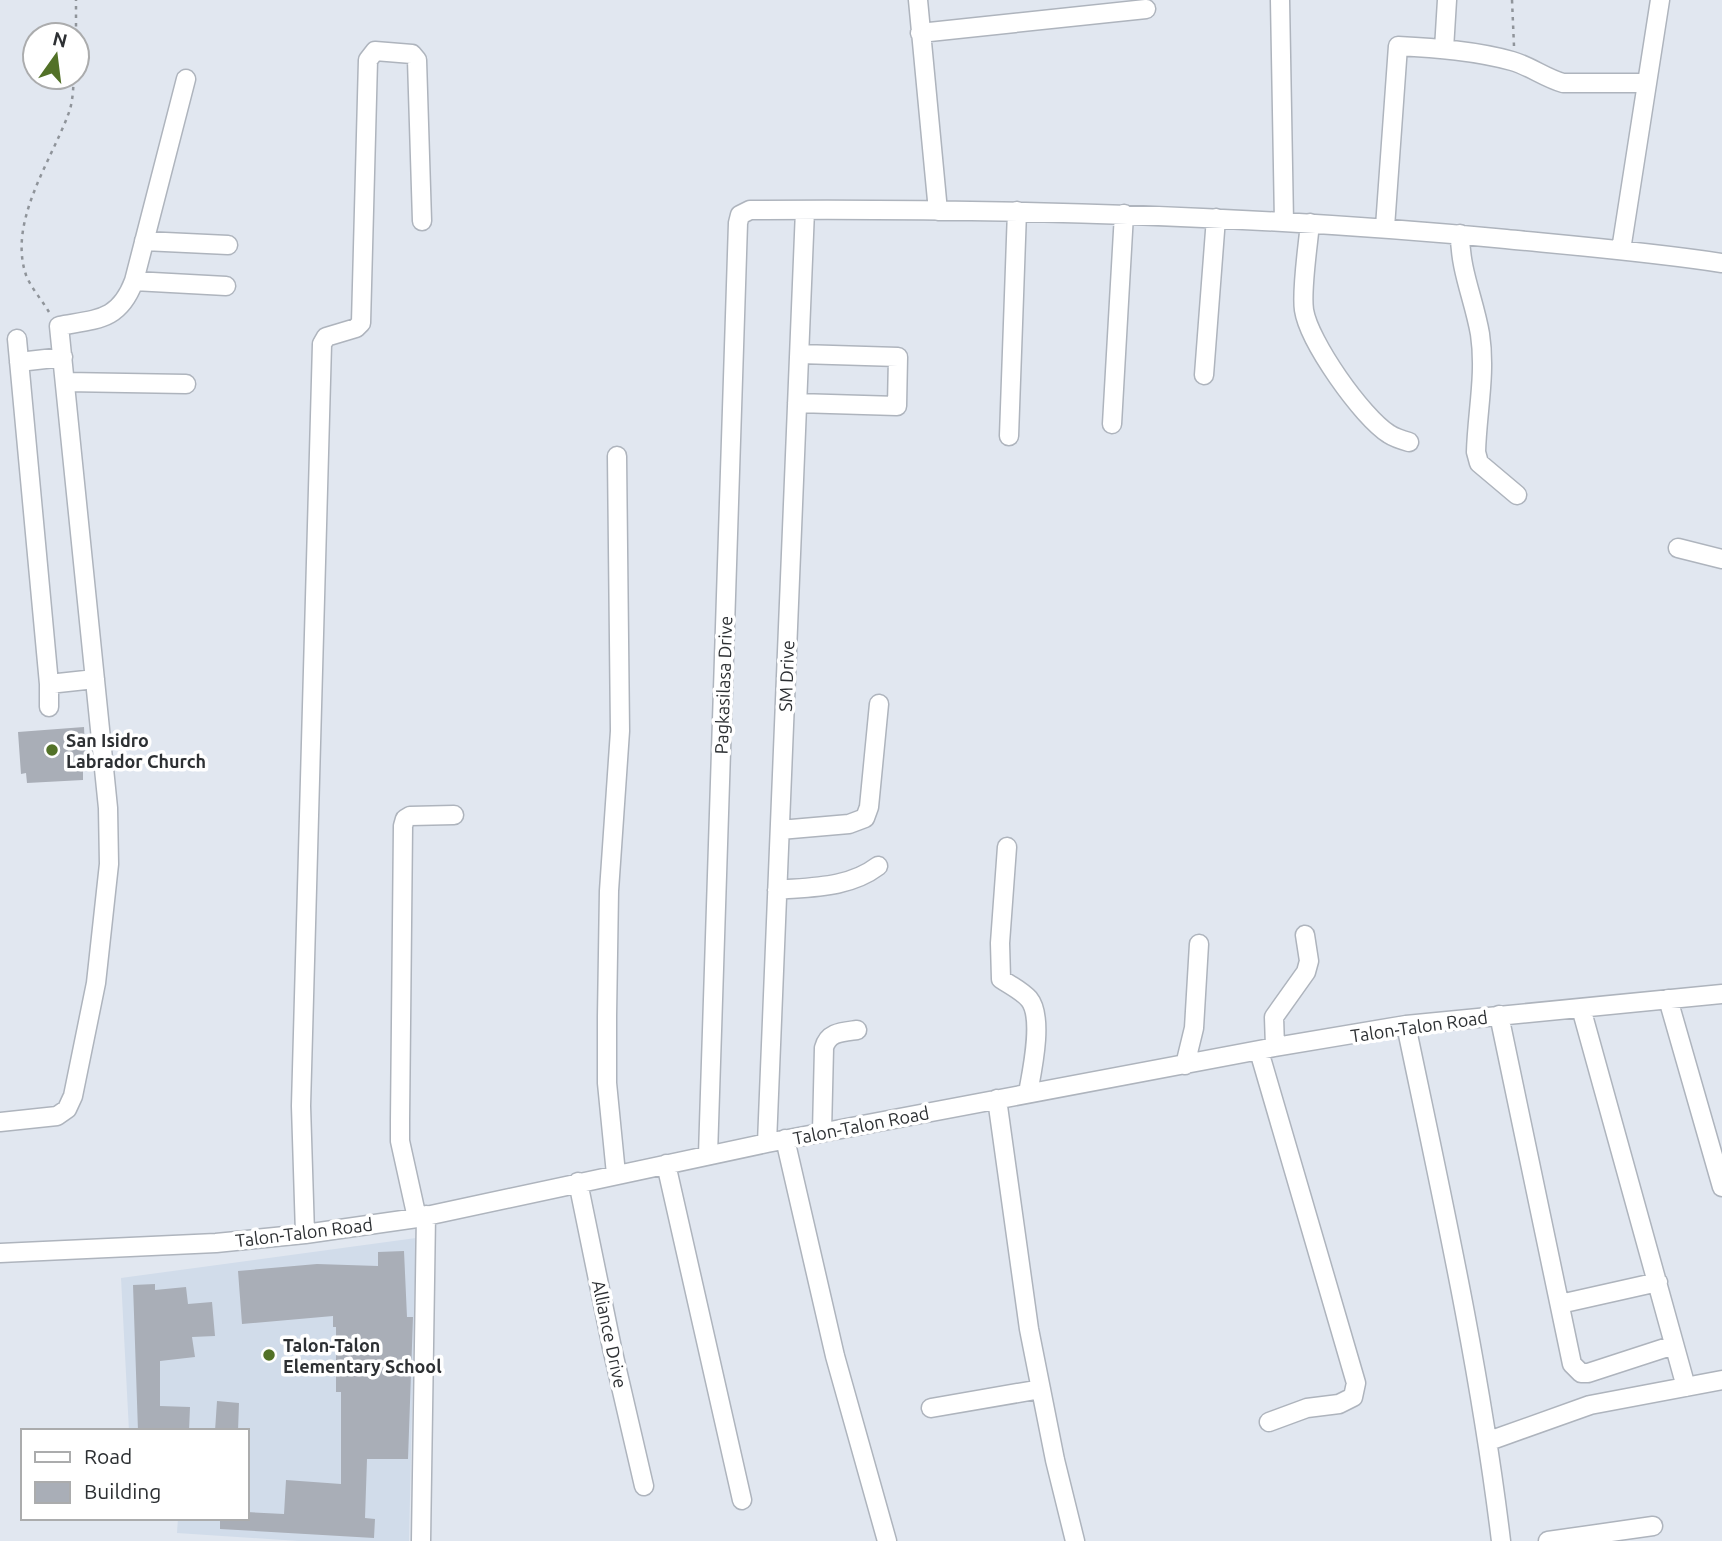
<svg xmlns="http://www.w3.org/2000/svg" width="1722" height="1541" viewBox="0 0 1722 1541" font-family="Ubuntu,sans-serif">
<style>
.built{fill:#d1dcea}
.building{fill:#a9aeb7}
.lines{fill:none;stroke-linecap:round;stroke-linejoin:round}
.minor-casing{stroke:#aeb4bd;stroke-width:21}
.path{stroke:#8f949a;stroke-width:2.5;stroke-dasharray:3.5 5;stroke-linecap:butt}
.minor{stroke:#fff;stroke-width:18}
.poi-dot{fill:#527127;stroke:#fff;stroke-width:2.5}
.labels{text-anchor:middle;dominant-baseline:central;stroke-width:7;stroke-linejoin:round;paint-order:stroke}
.street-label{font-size:18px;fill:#2d3033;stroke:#fff}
.poi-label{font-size:18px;font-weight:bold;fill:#2d3033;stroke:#fff;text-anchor:start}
</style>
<rect width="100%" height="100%" fill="#e1e7f0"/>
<path class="built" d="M 416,1238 L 409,1541 L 299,1541 L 177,1533 L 178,1518 L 247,1518 L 247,1431 L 129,1431 L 121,1278 Z"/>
<path class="building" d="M 84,727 L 86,769 L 83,769 L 83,780 L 27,783 L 26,773 L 21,774 L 18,732 Z
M 404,1251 L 407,1317 L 413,1317 L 408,1459 L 367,1459 L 365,1518 L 375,1519 L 374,1538 L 220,1529 L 220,1518 L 247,1518 L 247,1512 L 284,1514 L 286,1480 L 341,1484 L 341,1392 L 336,1392 L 336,1327 L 333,1327 L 333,1316 L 242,1324 L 238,1271 L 317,1264 L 378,1266 L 378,1252 Z
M 155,1284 L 155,1290 L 186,1287 L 188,1304 L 212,1302 L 215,1336 L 192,1337 L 195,1357 L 160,1361 L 160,1406 L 190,1407 L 189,1431 L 138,1431 L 133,1285 Z
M 217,1401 L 239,1403 L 238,1431 L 215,1431 Z"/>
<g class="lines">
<defs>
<path id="minor" d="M 918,0 L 938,211
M 1280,0 L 1284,222
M 920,33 L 1146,9
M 1444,49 L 1447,0
M 1310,223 C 1308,246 1301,290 1304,310 C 1309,342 1362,417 1389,434 C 1395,438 1402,440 1409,442
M 1385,227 L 1398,46 C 1436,48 1476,51 1512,61 C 1530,66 1545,78 1563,83 L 1646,83
M 1460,234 C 1460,271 1474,299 1480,334 C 1486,374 1477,413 1476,452 L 1479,463 L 1517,495
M 144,241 L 228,245
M 1621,250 L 1660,0
M 134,281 L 226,286
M 17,339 L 49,684 L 49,707
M 19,362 L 63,357
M 1204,375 L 1216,218
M 66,382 L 186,384
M 797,403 L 897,406 L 898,357 L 800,354
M 1112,424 L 1124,214
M 1009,436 L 1017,211
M 1678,548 L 1722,559
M 49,684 L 95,679
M 780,830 L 849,824 L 865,818 L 869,807 L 879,704
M 1007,847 L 1000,943 L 1001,979 C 1010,985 1022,991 1029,999 C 1044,1017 1032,1071 1028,1093
M 777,890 C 812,887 849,888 878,866
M 1668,999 L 1722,1187
M 1581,1008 L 1686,1387
M 1499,1015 L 1572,1364 L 1581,1373 L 1588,1373 L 1674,1345
M 1406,1025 C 1442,1197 1480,1367 1501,1541
M 1275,1047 L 1274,1017 L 1306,972 L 1309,961 L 1305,935
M 1259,1051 L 1356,1383 L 1353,1397 L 1339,1404 L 1307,1408 L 1269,1422
M 1185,1065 L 1194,1028 L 1199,944
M 997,1099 L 1029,1329 L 1055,1460 L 1075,1541
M 0,1122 L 57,1116 L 67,1109 L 73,1096 L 96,983 L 109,864 L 108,808 L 59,326 C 97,319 119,321 134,281 L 186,79
M 822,1132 L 824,1048 C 828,1032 842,1032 857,1030
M 785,1139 L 835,1356 L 887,1541
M 767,1143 L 805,210
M 708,1155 L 738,223 L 740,215 L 750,210 C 1002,208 1255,215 1506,239 C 1578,246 1650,252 1722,263
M 666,1164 L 742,1500
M 616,1174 L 607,1083 L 607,1016 L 609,891 L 620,731 L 617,456
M 578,1182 L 612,1348 L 644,1486
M 417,1218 L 400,1141 L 400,1121 L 403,826 L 405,819 L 410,816 L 454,815
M 305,1234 L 301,1106 L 322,344 L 326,337 L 356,328 L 361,323 L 368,60 L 375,51 L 412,54 L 417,60 L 422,221
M 0,1253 L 216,1243 L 305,1234 L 417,1218 L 767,1143 L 1275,1047 L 1406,1025 L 1722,994
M 1560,1304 L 1658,1282
M 931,1408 L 1041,1389
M 1489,1441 L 1590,1405 L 1722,1380
M 421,1541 L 426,1215
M 1548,1541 L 1653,1526"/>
</defs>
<use href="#minor" class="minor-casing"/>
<path class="path" d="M 1512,0 L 1514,46
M 76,35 L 76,0
M 49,312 C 42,300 31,288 26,275 C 8,222 50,163 68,115 C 73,103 73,89 74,77"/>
<use href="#minor" class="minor"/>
</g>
<g class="poi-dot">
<circle cx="52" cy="750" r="7"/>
<circle cx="269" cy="1355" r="7"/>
</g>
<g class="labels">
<g class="street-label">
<text transform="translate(786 676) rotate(-88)">SM Drive</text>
<text transform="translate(723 685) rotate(-88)">Pagkasilasa Drive</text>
<text transform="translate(1419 1026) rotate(-8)">Talon-Talon Road</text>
<text transform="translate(861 1125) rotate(-11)">Talon-Talon Road</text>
<text transform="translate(304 1232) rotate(-7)">Talon-Talon Road</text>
<text transform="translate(610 1334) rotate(78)">Alliance Drive</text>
</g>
<g class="poi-label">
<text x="66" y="740">San Isidro<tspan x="66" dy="21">Labrador Church</tspan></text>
<text x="283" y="1345">Talon-Talon<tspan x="283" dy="21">Elementary School</tspan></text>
</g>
</g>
<rect x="21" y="1429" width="228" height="91" fill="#ffffff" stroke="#abacad" stroke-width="2"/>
<rect x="35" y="1452" width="35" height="10" fill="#ffffff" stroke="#abacad" stroke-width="2"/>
<text x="84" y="1464" font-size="21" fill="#2d3033">Road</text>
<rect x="35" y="1482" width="35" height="21" fill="#a9aeb7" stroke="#abacad" stroke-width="2"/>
<text x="84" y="1499" font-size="21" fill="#2d3033">Building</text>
<g transform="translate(56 56) rotate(14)"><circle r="33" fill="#ffffff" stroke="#abacad" stroke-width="2"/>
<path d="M0-5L12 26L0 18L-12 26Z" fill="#527127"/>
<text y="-10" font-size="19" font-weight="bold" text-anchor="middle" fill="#2d3033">N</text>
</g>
</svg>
